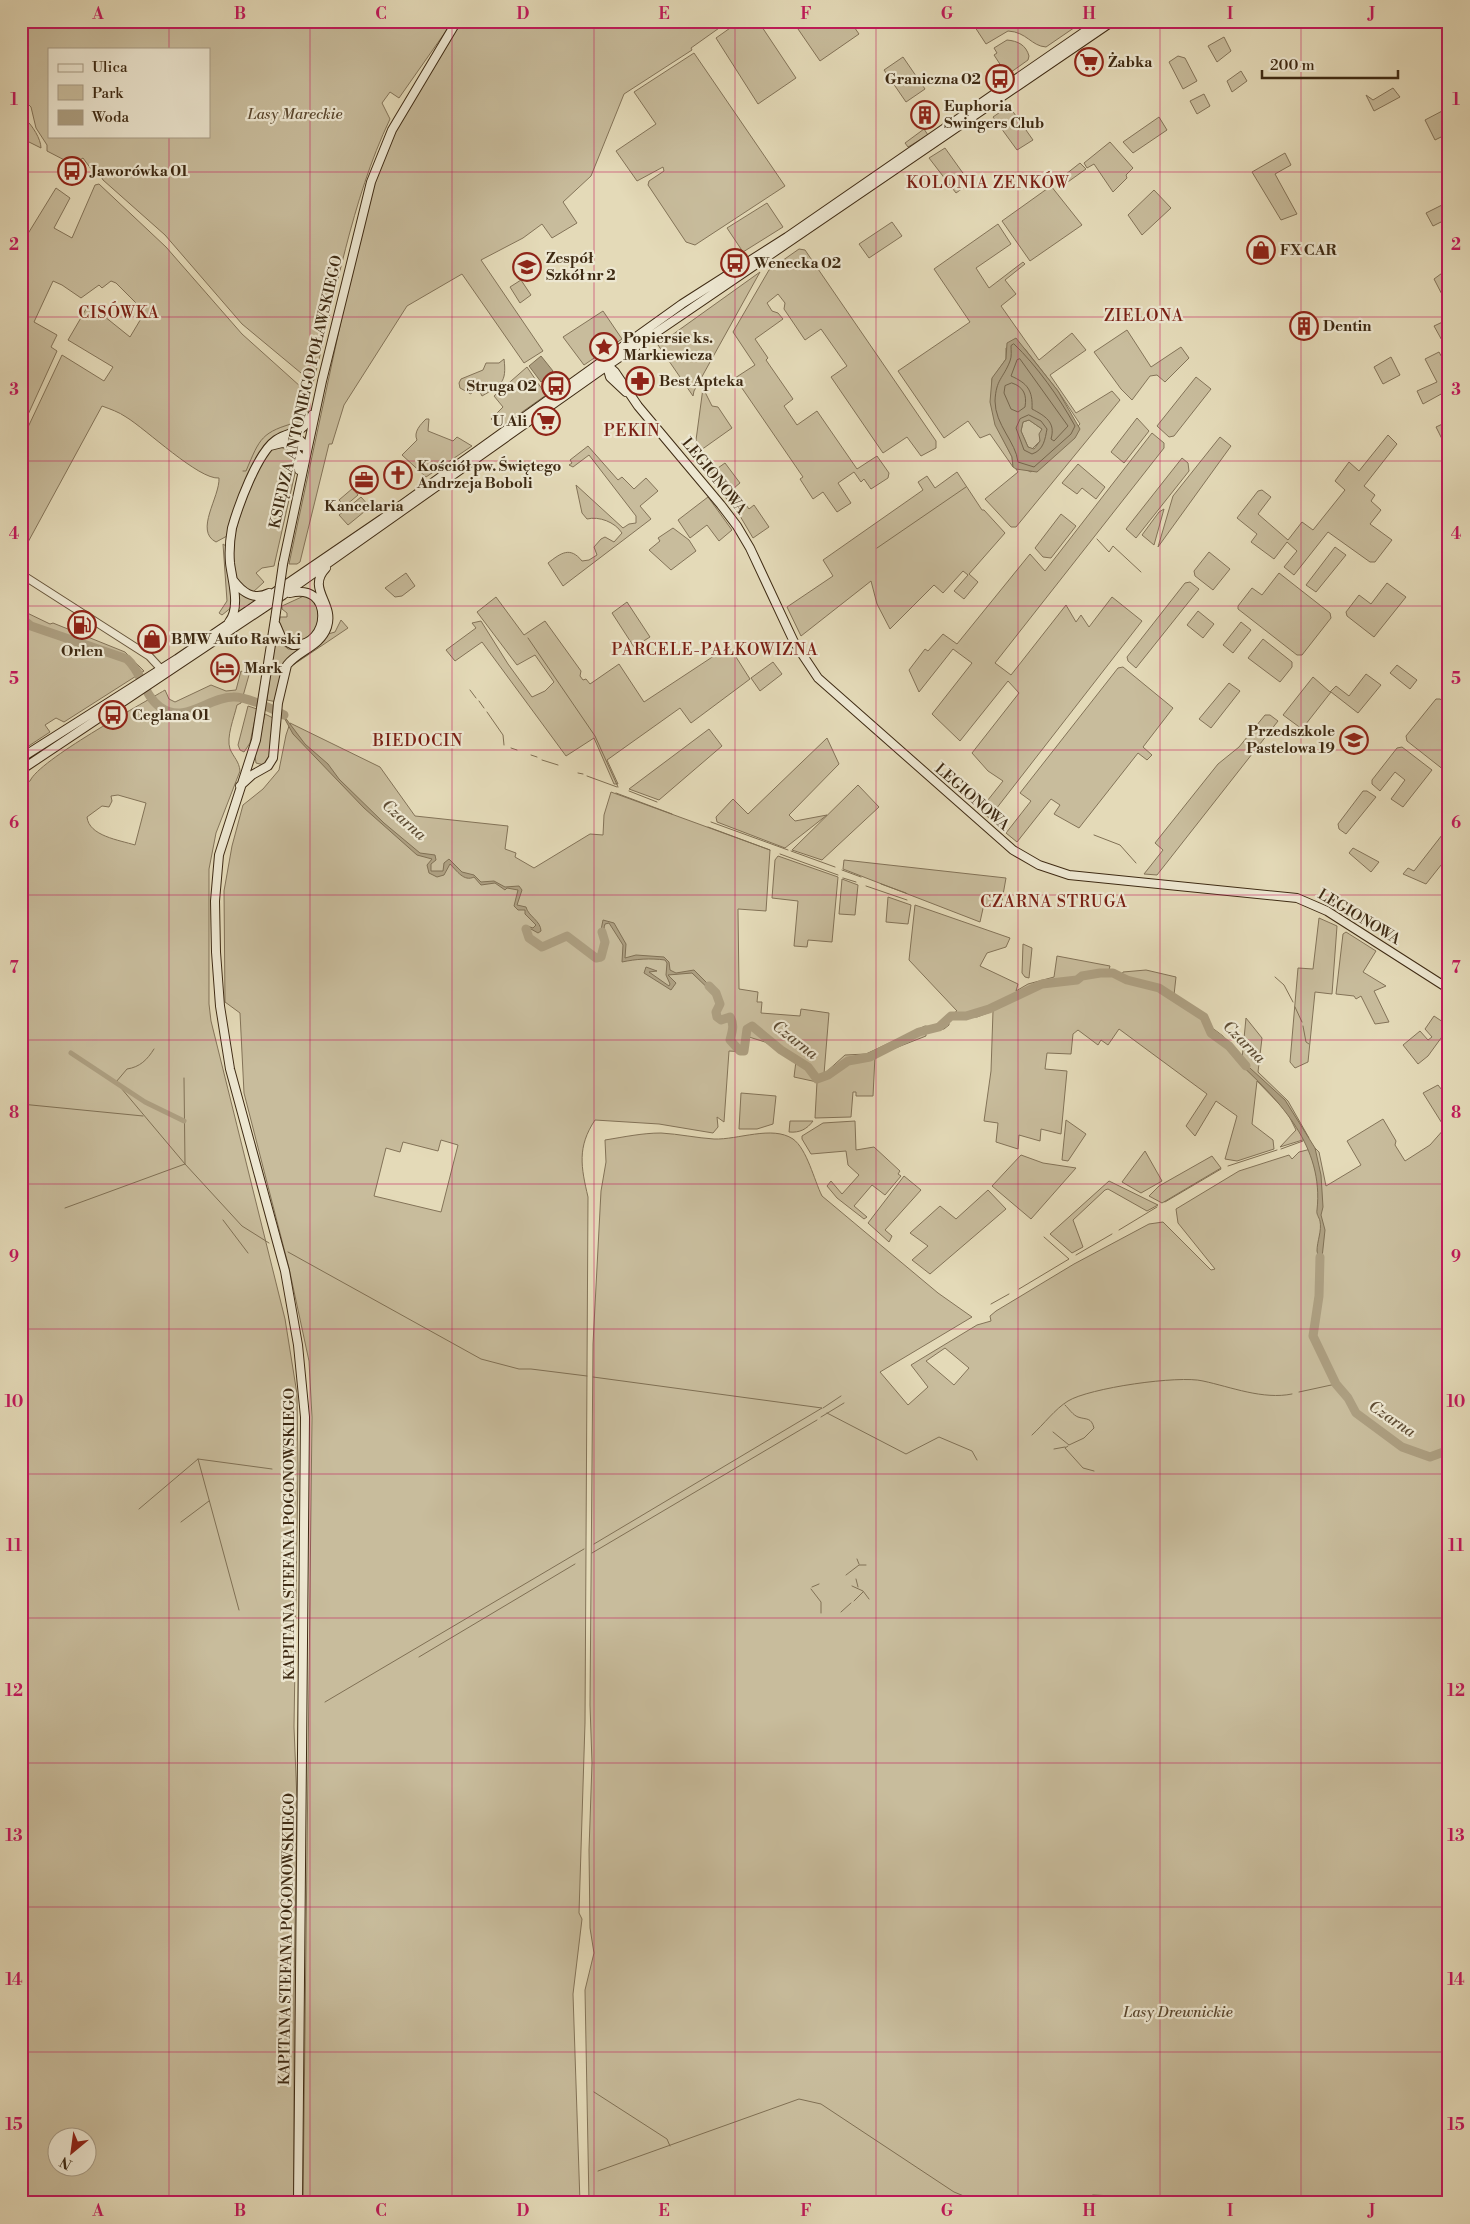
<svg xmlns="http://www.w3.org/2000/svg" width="1470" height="2224" viewBox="0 0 1470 2224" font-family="'Libre Bodoni',serif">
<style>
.green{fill:#c8bc9c;stroke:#837358;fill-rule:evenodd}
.water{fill:#ac9e80;stroke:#807054;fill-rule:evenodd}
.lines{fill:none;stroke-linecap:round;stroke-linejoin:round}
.shore{stroke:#75644a;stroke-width:1}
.stream{stroke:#807054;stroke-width:1}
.canal{stroke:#ac9e80;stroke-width:5}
.river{stroke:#ac9e80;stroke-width:9}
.tertiary-casing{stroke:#68563c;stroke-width:9}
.secondary-casing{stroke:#3e2a13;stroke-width:10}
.tertiary{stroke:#ede7d1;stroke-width:7}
.secondary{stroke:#ede7d1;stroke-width:8}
.secondary-bridge-casing{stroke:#3e2a13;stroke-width:10;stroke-linecap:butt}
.secondary-bridge{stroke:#ede7d1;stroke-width:8}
.grid{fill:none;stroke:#c2185b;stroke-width:1;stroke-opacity:0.55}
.labels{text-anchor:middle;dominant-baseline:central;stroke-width:4.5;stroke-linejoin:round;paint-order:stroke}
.poi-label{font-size:15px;font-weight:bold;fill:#3e2a13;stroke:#ede7d1;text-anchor:start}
.park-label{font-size:15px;font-style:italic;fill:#5a472e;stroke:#ede7d1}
.street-label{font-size:15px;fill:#3e2a13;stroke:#ede7d1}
.neighbourhood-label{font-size:16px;letter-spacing:1px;fill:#7a1f14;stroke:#ede7d1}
.water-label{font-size:16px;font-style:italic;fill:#5f4d34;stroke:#ede7d1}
.neatline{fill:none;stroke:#c2185b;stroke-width:2}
.grid-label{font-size:16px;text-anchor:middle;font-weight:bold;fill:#c2185b}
</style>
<rect width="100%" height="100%" fill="#e4dab8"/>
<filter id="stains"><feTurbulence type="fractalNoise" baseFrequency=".004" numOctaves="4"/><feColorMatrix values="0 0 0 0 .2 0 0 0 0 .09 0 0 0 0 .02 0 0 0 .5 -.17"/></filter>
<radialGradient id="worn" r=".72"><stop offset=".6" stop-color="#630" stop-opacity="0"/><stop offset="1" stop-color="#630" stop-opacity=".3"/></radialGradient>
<path class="green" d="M 21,21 L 453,21 L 399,98 L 390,92 L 382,103 L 390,119 C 351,201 336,295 313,383 L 242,324 L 165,235 L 103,180 L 101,176 L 94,173 L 83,158 L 80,160 L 79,166 L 76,166 L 47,151 L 47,145 L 36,128 L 31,107 L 21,97 ZM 49,49 L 209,49 L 209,136 L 49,136 Z
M 462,21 L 729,21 L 691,48 L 692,50 L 624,94 L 591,176 L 563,202 L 577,223 L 552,238 L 542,224 L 523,238 L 481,260 L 543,351 L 524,363 L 462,274 L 407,306 L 344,405 L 332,444 L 329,444 L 300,562 L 297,564 L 289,564 L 362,223 L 379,168 L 396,129 Z
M 740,21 L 758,21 L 796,78 L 758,104 L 716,38 Z
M 809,21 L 850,21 L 859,34 L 820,61 L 798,29 Z
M 971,21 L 1084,21 L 1046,47 C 1031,46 1027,32 1008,31 L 986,44 Z
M 1224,37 L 1231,51 L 1217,62 L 1208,46 Z
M 1007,40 C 1018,41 1026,45 1029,56 L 1028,60 L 1007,75 L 994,55 L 997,53 L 994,48 Z
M 694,53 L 785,186 L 695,245 L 686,242 L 648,185 L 649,181 L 664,171 L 663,167 L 637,181 L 616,151 L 656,124 L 634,92 Z
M 1178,56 L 1185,58 L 1197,81 L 1183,89 L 1169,62 Z
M 903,57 L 925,89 L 906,102 L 884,70 Z
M 1241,71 L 1247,81 L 1232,92 L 1227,81 Z
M 1393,88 L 1400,97 L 1374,111 L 1366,95 L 1373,100 Z
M 1204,94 L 1210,106 L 1197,114 L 1190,101 Z
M 1009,106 L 1033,140 L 1017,150 L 993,117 Z
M 1446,109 L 1449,114 L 1449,133 L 1435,140 L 1425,120 Z
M 1159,117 L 1167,130 L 1133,153 L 1123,142 Z
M 26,120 C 32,125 41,139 41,148 L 21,138 L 21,125 Z
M 924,129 L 928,135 L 908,147 L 905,143 Z
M 1110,142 L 1133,168 L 1126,175 L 1127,178 L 1113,192 L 1094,164 L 1087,168 L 1084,163 Z
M 945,148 L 970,183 L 956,193 L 929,158 Z
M 1285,153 L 1291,165 L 1275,174 L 1297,214 L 1281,220 L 1252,172 Z
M 1080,163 L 1086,169 L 1065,184 L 1062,188 L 1061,178 Z
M 99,184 L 166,247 L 242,334 L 311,396 L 308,412 L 303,420 L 304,423 C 291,432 274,433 264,445 L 227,536 L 216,542 C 194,531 220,497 219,478 C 199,480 146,429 126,417 C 119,412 110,409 102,406 L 21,555 L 21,442 L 62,355 L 104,381 L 113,367 L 68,340 L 89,304 L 130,337 L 145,312 L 116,283 L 111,281 L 102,288 L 99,285 L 81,298 L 62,285 L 53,281 L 34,322 L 57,335 L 51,347 L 57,351 L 21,430 L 21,245 L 56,188 L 70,198 L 54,228 L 72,238 L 95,185 Z
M 1051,186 L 1082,225 L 1030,261 L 1002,221 Z
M 1154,190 L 1171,208 L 1142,235 L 1128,215 Z
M 1448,202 L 1449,218 L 1433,226 L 1426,213 Z
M 767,203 L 783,227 L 743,252 L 727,228 Z
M 892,222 L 902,236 L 869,258 L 859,244 Z
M 998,224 L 1011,244 L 976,268 L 989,288 L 1023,262 L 1025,264 L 1005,280 L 1016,294 L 1001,306 L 1039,360 L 1072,333 L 1086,350 L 1050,375 L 1076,413 L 1112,391 L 1120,400 L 1016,527 L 1011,527 L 985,499 L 1018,472 L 1016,469 L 1023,468 L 1031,472 L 1080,424 L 1058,391 L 1025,349 L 1022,347 L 1006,348 L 1006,359 L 992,379 L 992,388 L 1002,437 L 1012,457 L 1013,467 L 990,434 L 980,438 L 968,421 L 944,438 L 898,371 L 970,322 L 934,269 Z
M 799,249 L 805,250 L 936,441 L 936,448 L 921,456 L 907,437 L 883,453 L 831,377 L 847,366 L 821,329 L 805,340 L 784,309 L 785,303 L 778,294 L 767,303 L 772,311 L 778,313 L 783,319 L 755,339 L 768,358 L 766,360 L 793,399 L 784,406 L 797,425 L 817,411 L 857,469 L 877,456 L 889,473 L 888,478 L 871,489 L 864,479 L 861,482 L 854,472 L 838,483 L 851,503 L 837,512 L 823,492 L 813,499 L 800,479 L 803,477 L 735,378 L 755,365 L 733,332 L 769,270 Z
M 1449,268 L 1449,308 L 1434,279 Z
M 760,272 L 694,391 L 693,396 L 658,345 Z
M 521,280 L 531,295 L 520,303 L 510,287 Z
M 603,311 L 622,339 L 584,365 L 563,337 Z
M 1449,319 L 1449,341 L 1444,344 L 1434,326 Z
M 1127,330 L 1151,367 L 1181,347 L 1189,358 L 1165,382 L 1157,375 L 1150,376 L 1132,400 L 1121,389 L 1094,352 Z
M 1439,352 L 1449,370 L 1449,404 L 1443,393 L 1423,404 L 1417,391 L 1437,382 L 1425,359 Z
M 1391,357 L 1400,375 L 1383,384 L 1374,367 Z
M 504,359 C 507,383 501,385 482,396 L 477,386 L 471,394 L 460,388 L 459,383 L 461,379 L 483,370 L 486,363 L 499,363 Z
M 527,367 L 546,395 L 501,427 L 491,419 L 503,407 L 494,396 Z
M 1196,377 L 1211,389 L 1174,436 L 1169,437 L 1157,426 Z
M 703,388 L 712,406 L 718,407 L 732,428 L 694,455 Z
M 1137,418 L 1149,431 L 1124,463 L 1111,452 Z
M 426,419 L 429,419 L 428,431 L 453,441 L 457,437 L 472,446 L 426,477 L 402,455 L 417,440 C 413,432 421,424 426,419 Z
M 1029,420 L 1042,429 L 1040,441 L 1032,449 L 1028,447 L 1021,431 L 1023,422 Z
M 1449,421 L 1449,453 L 1436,427 Z
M 1152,433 L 1164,443 L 1164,448 L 995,663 L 1011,675 L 1066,605 L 1076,622 L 1081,615 L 1089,627 L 1112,597 L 1142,621 L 989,818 L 980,810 L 1003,781 L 988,771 L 972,753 L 1019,693 L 1008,681 L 960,741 L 932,714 L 972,663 L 953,649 L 919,692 L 909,670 L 925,649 L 928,651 L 943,634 L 957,644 L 1030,554 L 1045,571 Z
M 1388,435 L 1397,444 L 1364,486 L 1375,495 L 1371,501 L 1381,510 L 1370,524 L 1392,540 L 1375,562 L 1370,562 L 1328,532 L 1294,575 L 1284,567 L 1297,551 L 1287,542 L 1274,559 L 1251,542 L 1257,534 L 1237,518 L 1258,491 L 1262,490 L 1271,497 L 1258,514 L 1288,540 L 1302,522 L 1313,530 L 1345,490 L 1335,481 L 1349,462 L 1359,471 Z
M 1220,437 L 1231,446 L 1158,547 L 1173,496 Z
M 285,446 L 295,453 L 296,469 L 274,566 L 262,568 L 256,573 L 264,582 L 252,593 C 248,591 242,588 239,584 C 217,555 252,484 265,456 L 271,449 Z
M 588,446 L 618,480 L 622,477 L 634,489 L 646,478 L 658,491 L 640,506 L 651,519 L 563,586 L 548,563 C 561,553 570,546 582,561 L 589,560 L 597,555 L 594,547 L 601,539 L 605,537 L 614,542 L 622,533 C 615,522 599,516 587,519 L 582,513 L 576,485 L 623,528 L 629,524 L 636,523 L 636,516 L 589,455 L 573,467 L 569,465 L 572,463 L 570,460 Z
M 1182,458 L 1188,463 L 1189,471 L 1136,538 L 1126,529 Z
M 725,463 L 740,483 L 734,488 L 749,509 L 754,505 L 769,527 L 753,538 L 740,516 L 708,475 Z
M 1078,464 L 1105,487 L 1096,499 L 1082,488 L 1077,494 L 1062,483 Z
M 957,472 L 982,510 L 984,510 L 1005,533 L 969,574 L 978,582 L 964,599 L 954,591 L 968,575 L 963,571 L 943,593 L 934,585 L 890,629 L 877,604 L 871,581 L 801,636 L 787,607 L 833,576 L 823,560 L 923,490 L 918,482 L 927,476 L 935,488 Z
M 353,488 L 358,495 L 345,506 L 339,500 Z
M 361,497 L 370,507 L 348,525 L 339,515 Z
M 708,497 L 732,530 L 719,541 L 707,525 L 690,538 L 678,520 Z
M 1164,509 L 1154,545 L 1142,535 L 1159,512 Z
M 1061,514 L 1076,526 L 1051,558 L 1043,557 L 1035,548 Z
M 673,528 L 689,540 L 696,551 L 671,570 L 649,550 L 660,541 L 658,538 Z
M 223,544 L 226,546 L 232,607 L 222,615 L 219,613 L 227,601 Z
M 1335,547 L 1346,555 L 1316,592 L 1306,585 Z
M 1209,552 L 1230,569 L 1213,590 L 1195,576 L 1194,571 Z
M 406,573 L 415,586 L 402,596 L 395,597 L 385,588 Z
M 1279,573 L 1330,613 L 1331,618 L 1302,655 L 1297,655 L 1238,609 L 1238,606 L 1252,588 L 1262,595 Z
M 1190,582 L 1199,589 L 1136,668 L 1128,661 L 1127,657 L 1185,583 Z
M 1387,583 L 1406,597 L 1374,637 L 1347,616 L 1346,612 L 1359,595 L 1371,604 Z
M 236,589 L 259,598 L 238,613 Z
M 306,595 C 322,601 322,624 312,635 C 308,639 302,641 298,643 L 285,638 L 279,626 L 280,617 L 287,617 L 287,613 L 282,609 L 282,606 Z
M 496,597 L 524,635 L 545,621 L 581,671 L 580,676 L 583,680 L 586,679 L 590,684 L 619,664 L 644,702 L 729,646 L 750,679 L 691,723 L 680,708 L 607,760 L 618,784 L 614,784 L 594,738 L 566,756 L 482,642 L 455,661 L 446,650 L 476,628 L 472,623 L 481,621 L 508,664 L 532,697 L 545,691 L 554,682 L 535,655 L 517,665 L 477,612 Z
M 627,602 L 650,637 L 634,647 L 612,613 Z
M 21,610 L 50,624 L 53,623 L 125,652 L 144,671 L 64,722 L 56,718 L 45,725 L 50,732 L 21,751 Z
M 1198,611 L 1214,624 L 1203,638 L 1187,625 Z
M 341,620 L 348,628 L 290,667 L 321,644 L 328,634 L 335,632 Z
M 1241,622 L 1251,630 L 1233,653 L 1223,645 Z
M 275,637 L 288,649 L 302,650 L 292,657 L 277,702 L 267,700 Z
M 1263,639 L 1292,662 L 1292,667 L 1280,682 L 1248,658 Z
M 773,662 L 782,674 L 760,691 L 751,678 Z
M 1397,665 L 1417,680 L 1410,689 L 1390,673 Z
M 1123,667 L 1173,708 L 1143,747 L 1152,755 L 1147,760 L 1138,753 L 1079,828 L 1054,814 L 1060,805 L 1051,799 L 1017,842 L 1006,833 L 1031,801 L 1020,793 L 1118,668 Z
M 241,671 L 249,675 L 241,703 L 237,705 C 234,718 226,737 230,749 C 234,758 239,761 240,771 L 216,833 L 209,869 L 209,1004 L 211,1021 L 285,1319 L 297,1394 L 298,1468 L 294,1727 L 297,1801 L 294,1994 L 294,2203 L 21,2203 L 21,785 L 30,781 C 39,760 140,705 165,690 L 169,699 L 175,702 L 211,685 L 226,691 L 236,690 ZM 118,795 L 146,803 L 135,845 C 119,840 89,836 87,817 L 102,806 L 109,807 L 112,801 L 111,796 ZM 58,2136 L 88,2136 L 88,2166 L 58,2166 Z
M 1366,674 L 1381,685 L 1358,713 L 1331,692 L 1302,729 L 1283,715 L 1313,677 L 1330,692 L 1336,686 L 1349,696 Z
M 1229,683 L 1240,691 L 1211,728 L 1199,719 Z
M 1436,699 L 1440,699 L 1449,705 L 1449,774 L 1407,741 L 1406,736 Z
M 248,706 L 257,709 L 250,743 L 244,752 L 240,750 L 238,745 Z
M 265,714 L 273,718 L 270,757 L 264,765 L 256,763 L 255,756 Z
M 1265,715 L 1270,715 L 1278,721 L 1157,875 L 1144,874 L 1163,850 L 1155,843 L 1218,764 L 1239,747 Z
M 290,723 L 380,767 L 415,816 L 508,826 L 505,849 L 516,853 L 515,857 L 534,868 L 590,834 L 603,835 L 604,815 L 611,792 L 770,850 L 766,911 L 738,909 L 739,989 L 758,992 L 757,1002 L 762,1002 L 761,1013 L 800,1016 L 801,1009 L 829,1013 L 824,1074 L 845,1055 L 866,1054 L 925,1026 L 932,1027 L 957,1011 L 909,960 L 915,905 L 1010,938 L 1006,947 L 987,953 L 980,966 L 1018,984 L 1016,991 L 1028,984 L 1054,977 L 1057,956 L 1110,966 L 1109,970 L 1122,974 L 1123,972 L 1146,970 L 1176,977 L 1174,995 L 1208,1018 L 1211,1027 L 1223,1036 L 1242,1059 L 1246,1018 L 1262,1038 L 1258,1072 L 1288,1101 L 1309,1138 L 1280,1147 L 1296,1130 L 1287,1112 L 1257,1081 L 1252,1124 L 1273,1140 L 1274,1149 L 1237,1161 L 1225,1159 L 1237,1116 L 1216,1101 L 1195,1136 L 1186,1126 L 1207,1094 L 1119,1029 L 1108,1045 L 1101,1040 L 1098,1045 L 1078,1030 L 1073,1034 L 1071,1054 L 1047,1053 L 1045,1069 L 1067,1071 L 1061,1134 L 1041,1129 L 1040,1141 L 1019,1135 L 1018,1149 L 996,1142 L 998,1123 L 984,1121 L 991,1071 L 993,1011 L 977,1017 L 958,1017 L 949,1021 L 949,1025 L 944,1029 L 926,1031 L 926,1036 L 875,1056 L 873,1096 L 856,1096 L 856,1092 L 853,1092 L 851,1117 L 815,1118 L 817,1082 L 794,1077 L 796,1061 L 765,1042 L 749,1037 L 747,1052 L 729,1051 L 724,1122 L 717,1117 L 718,1127 L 713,1133 L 659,1124 L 595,1120 C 577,1147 581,1167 588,1197 L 585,1723 L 579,1913 L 582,1919 L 573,1994 L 580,2203 L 303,2203 L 312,1417 L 309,1361 L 289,1268 L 244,1093 L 240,1013 L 225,1002 L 224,891 L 232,846 L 243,805 L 263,789 L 279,770 L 286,735 ZM 441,1140 L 458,1145 L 441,1212 L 374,1196 L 386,1148 L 400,1152 L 403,1142 L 438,1151 Z
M 709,729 L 722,746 L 659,800 L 629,789 Z
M 827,738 L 839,764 L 789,815 L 795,821 L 827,815 L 785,848 L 717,822 L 716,817 L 733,799 L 748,814 Z
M 1402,747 L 1432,770 L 1403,807 L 1391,799 L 1405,780 L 1395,772 L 1380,791 L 1372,784 L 1372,780 L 1397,748 Z
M 858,785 L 879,807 L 822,860 L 792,850 Z
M 1363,791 L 1367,791 L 1376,797 L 1346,834 L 1339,829 L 1338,824 Z
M 1449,826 L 1449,855 L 1426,884 L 1403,874 L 1408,868 L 1414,871 Z
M 1353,848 L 1379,862 L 1371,872 L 1349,853 Z
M 778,856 L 838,877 L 832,942 L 808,940 L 807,947 L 794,946 L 798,901 L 772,898 L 775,860 Z
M 844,860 L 1006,878 L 1001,906 L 984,904 L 980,922 L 843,869 Z
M 842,879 L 858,885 L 855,915 L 839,914 Z
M 888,897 L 911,905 L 908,924 L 886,922 Z
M 1319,918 L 1337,926 L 1332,994 L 1315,992 L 1308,1062 L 1295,1068 L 1290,1062 L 1298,968 L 1313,969 Z
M 1346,932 L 1376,951 L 1363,972 L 1386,986 L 1374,991 L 1389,1022 L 1375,1024 L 1361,996 L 1356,999 L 1354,996 L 1336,994 L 1343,934 Z
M 1023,944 L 1032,948 L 1029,978 L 1025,977 L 1022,973 Z
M 1434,1016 L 1449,1026 L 1449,1037 L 1444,1034 L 1428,1056 L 1418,1064 L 1403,1045 L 1420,1031 L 1428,1040 L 1432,1037 L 1425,1029 Z
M 1438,1085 L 1449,1099 L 1449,1125 L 1446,1128 L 1449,1132 L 1449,2203 L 589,2203 L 585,1990 L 594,1953 L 590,1928 L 589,1850 L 592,1763 L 590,1705 L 593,1344 L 601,1191 L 606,1162 L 605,1140 C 624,1137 642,1133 661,1133 C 679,1134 697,1138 714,1139 C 738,1140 772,1125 793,1139 C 807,1149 814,1180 822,1196 L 938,1293 L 972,1317 L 880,1372 L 908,1405 L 928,1387 L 911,1365 L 977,1325 L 991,1321 L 990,1316 L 996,1311 L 1074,1264 L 1149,1224 L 1163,1222 L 1211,1270 L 1215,1269 L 1178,1223 L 1176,1209 L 1239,1171 L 1289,1155 L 1292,1159 L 1299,1152 L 1315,1148 L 1319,1152 L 1326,1186 L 1361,1165 L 1347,1141 L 1383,1119 L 1396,1141 L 1395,1145 L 1405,1161 L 1430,1145 L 1445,1128 L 1423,1093 ZM 945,1348 L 969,1368 L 954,1385 L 926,1361 Z
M 741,1093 L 776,1096 L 773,1124 L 757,1129 L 739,1129 Z
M 1066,1120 L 1086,1134 L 1068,1161 L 1062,1160 Z
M 790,1121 L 813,1121 C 807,1129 800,1133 789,1132 Z
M 855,1121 L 856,1150 L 874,1147 L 900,1171 L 898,1174 L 901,1176 L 885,1195 L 872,1185 L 854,1206 L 867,1217 L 864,1219 L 837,1198 L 827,1186 L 831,1181 L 842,1194 L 859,1175 L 848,1165 L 846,1151 L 811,1154 L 802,1139 L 802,1136 L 823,1123 Z
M 1145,1151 L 1162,1181 L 1141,1193 L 1122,1182 Z
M 1021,1155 L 1043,1163 L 1076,1168 L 1031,1219 L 992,1186 Z
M 1212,1156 L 1221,1168 L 1162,1203 L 1149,1196 L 1159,1186 Z
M 904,1176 L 921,1190 L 885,1230 L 892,1236 L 889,1242 L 868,1223 Z
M 1109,1181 L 1158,1205 L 1147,1211 L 1108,1189 L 1105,1190 L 1073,1220 L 1083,1247 L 1072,1253 L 1050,1234 Z
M 988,1190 L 1006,1209 L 930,1274 L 912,1260 L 928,1246 L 910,1233 L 940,1206 L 956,1219 Z"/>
<path class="water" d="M 1016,338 L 1058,391 L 1080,429 L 1075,438 L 1037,472 L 1016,469 L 1013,467 L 1012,457 L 995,425 L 990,402 L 992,378 L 1006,359 L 1007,343 ZM 1029,420 L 1042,429 L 1039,434 L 1040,441 L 1034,449 L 1028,447 L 1021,431 L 1023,422 Z
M 541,356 L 553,371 L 541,382 L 529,366 Z
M 281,712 L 305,744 L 328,764 L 339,779 L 384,823 L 420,853 L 435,855 L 436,860 L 431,864 L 431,871 L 443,871 L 444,863 L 449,859 L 462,872 L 474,875 L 481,882 L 494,881 L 505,887 L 519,886 L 522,890 L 517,905 L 526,907 C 528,916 541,921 541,931 L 538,933 L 531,929 L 529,930 L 531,937 L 527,939 L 524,927 L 527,926 L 533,928 L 536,925 L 525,914 L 525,910 L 518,910 L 514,906 L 518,890 L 507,888 L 505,890 L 495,883 L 481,885 L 474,877 C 464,882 457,871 450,864 L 444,875 L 437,877 L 429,873 L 427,865 L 432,859 L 417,855 L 364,808 L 293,734 Z
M 603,920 L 614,923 L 626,944 L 625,958 L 636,955 L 664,957 L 669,962 L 670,970 L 676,973 L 694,970 L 717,993 L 715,995 L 692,973 L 668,975 L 676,983 L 671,990 L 644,973 L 646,967 L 657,971 L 649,972 L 669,986 L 670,984 L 666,975 L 667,963 L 665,960 C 650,958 636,959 622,962 L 623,945 L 609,923 L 605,924 C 602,932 607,936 606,943 L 604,943 L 601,930 Z
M 1239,1058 L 1285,1100 L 1315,1148 L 1321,1175 L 1323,1207 L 1321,1215 L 1325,1230 L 1321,1267 L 1318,1265 C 1320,1259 1318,1256 1317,1251 C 1317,1241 1322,1231 1320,1221 C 1319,1217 1316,1214 1317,1210 C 1324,1147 1281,1102 1238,1062 Z"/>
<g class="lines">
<path class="shore" d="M 1014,344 C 1037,366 1059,397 1075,426 L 1071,434 L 1034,467 L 1018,462 C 1016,442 995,425 995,401 C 996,379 1003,379 1010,361 C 1012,356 1011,351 1011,346 Z
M 1020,359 L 1068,426 L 1054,441 L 1051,439 C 1056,422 1045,416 1032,409 C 1033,390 1027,383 1011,376 L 1017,360 Z
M 1012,383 C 1024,387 1027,395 1025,407 L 1018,412 L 1011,409 L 1004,393 L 1005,386 Z
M 1029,415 L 1041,421 L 1047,429 C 1045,439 1044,450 1032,454 L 1024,450 L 1016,428 L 1020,419 Z"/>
<path class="stream" d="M 243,471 L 246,471 C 260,438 261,432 298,422
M 1097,539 L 1109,552 L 1113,546 L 1141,572
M 877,548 L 966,487
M 528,638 L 595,736 L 618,787
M 470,690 L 476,698
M 479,701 L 484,708
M 487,712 L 503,735 L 504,745
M 511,748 L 517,750
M 531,755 L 537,757
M 542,760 L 558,765
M 578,773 L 583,774
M 587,776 L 617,787
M 629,791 L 657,802
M 616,793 L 672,814
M 711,822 L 788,850
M 708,827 L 770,850
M 1094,835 L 1120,845 L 1136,863
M 791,851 L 835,867
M 780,854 L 838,875
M 842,870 L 861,877
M 843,878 L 856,882
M 881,884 L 906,893
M 866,886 L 907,900
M 1275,977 L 1284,985 L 1293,1002
M 1295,1007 L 1302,1022
M 1303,1026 L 1306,1042 L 1309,1044
M 184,1078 L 185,1164 L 242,1226 L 269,1243
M 21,1104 L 143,1116
M 1281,1149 L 1303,1141
M 1228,1166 L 1277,1150
M 1165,1202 L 1221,1169
M 65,1208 L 185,1164 L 116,1082 L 127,1069 C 140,1067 147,1060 154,1049
M 223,1220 L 248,1253
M 1119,1230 L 1157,1207
M 288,1252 L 481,1359 L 519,1369 L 531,1369 L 587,1376
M 1076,1255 L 1112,1234
M 1019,1289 L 1069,1259 L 1044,1237
M 991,1304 L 1009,1294
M 593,1377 L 822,1408 L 594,1544
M 1299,1392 L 1336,1384
M 823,1408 L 841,1396
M 827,1413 L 906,1454 L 939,1437 L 972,1451 L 977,1460
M 821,1417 L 844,1403
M 1053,1432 L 1069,1445 L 1084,1438 L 1094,1428 C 1091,1417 1087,1420 1078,1417 C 1073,1415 1069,1409 1065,1405
M 1032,1435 C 1044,1424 1055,1409 1068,1401 C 1089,1388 1179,1375 1203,1381 C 1231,1387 1263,1400 1292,1394
M 1068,1446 L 1065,1448 L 1083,1468 L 1094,1471
M 1054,1449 L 1065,1447
M 198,1459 L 239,1610
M 139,1509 L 198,1459 L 272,1469
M 181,1522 L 209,1501
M 592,1553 L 817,1420
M 857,1559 L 859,1564
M 846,1575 L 859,1565 L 866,1565
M 856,1579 L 858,1587
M 852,1586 L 863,1591 L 869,1599
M 812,1587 L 819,1584
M 811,1589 L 821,1602 L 821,1613
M 854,1601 L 863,1592
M 841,1612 L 851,1603
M 419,1657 L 575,1564
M 325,1702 L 584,1549
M 594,2092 L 667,2139 L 670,2146
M 598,2171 L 799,2099 L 821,2104 L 954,2192 L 981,2203
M 1181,2199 L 1226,2203
M 1072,2203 L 1093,2195 L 1175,2199"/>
<path class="canal" d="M 71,1053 L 145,1102 L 184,1121"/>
<path class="river" d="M 21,618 L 31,626 L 127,659 C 142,672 144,696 160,707 C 185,725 208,697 233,697 C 245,696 273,709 284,715
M 526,929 L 529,938 L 542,947 L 567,936 L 596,958 L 601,957 L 605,942 L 602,932
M 709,986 L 716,993 L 720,1004 L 716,1012 L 717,1017 L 721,1020 L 730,1017 C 735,1025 732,1032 730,1040 L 740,1051 L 744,1051 L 747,1029 L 752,1026 L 781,1050 L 808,1067 L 817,1079 L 828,1075 L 848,1061 L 870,1057 L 919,1032 L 939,1027 L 951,1016 L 966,1016 L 989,1009 L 1042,984 L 1077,980 L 1082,976 L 1100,973 L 1113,973 L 1127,980 L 1159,988 L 1204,1017 L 1211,1033 L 1229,1046 L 1246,1066
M 1320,1257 L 1319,1296 L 1313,1336 L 1336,1384 L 1348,1398 L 1356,1413 L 1402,1447 L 1430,1457 L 1449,1450"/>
<defs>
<path id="tertiary" d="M 21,574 L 149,656 L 161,669"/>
<path id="secondary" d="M 605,363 L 615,372 L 638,406 L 721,505 L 737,526 L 750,548 L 794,642 L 818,678 L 1013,850 L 1039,865 L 1069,875 L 1297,898 L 1327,911 L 1449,989
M 607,366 L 610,377 L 626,392
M 285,437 L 300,440 L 307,447
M 288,444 L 299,456 L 299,470
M 270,446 L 282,443 L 307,447
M 283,564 L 322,381 L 371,182 L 392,130 L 457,21
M 233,580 C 242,592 253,601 269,593
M 275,619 L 256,740 L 219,855 L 215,901 L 216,952 L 220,1006 L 230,1069 L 285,1271 L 298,1345 L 305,1417 L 298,2203
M 229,622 C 241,607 232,580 230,563 C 229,551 230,539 232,528 C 238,507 257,453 276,440 C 291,430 301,436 312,415
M 276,625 L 282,639 L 293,645 C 331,647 334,582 290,593
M 21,758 L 177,659 L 382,519 L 682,304 L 787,237 L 1100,21
M 21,770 L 283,595 L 607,366 L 1113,21
M 240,786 L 252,775 L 268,766 L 273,758 L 278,703 L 287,665 C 299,650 320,647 327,627 C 335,603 306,589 326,568"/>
</defs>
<use href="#tertiary" class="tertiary-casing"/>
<use href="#secondary" class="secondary-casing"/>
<use href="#tertiary" class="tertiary"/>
<use href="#secondary" class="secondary"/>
<defs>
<path id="secondary-bridge" d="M 275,619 L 283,564"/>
</defs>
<use href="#secondary-bridge" class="secondary-bridge-casing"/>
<use href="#secondary-bridge" class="secondary-bridge"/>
</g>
<path class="grid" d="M 169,21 L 169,49M 310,21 L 310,2203M 452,21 L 452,2203M 594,21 L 594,2203M 735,21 L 735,2203M 876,21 L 876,2203M 1018,21 L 1018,2203M 1160,21 L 1160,2203M 1301,21 L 1301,2203M 169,136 L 169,2203M 21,172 L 1449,172M 21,317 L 1449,317M 21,461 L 1449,461M 21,606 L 1449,606M 21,750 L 1449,750M 21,895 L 1449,895M 21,1040 L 1449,1040M 21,1184 L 1449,1184M 21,1329 L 1449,1329M 21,1474 L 1449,1474M 21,1618 L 1449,1618M 21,1763 L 1449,1763M 21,1907 L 1449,1907M 21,2052 L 1449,2052"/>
<defs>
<symbol id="supermarket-ring" viewBox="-11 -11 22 22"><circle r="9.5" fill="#ede7d1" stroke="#8f2418" stroke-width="1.5"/><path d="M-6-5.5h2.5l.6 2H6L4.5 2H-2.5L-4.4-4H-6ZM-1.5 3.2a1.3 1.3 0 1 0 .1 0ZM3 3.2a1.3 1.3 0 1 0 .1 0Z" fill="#8f2418"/></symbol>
<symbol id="bus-ring" viewBox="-11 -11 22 22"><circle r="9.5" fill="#ede7d1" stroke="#8f2418" stroke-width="1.5"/><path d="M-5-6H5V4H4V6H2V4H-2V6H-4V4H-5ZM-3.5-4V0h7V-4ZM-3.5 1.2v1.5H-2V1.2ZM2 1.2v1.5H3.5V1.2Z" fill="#8f2418"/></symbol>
<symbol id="building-ring" viewBox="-11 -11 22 22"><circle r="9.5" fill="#ede7d1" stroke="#8f2418" stroke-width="1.5"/><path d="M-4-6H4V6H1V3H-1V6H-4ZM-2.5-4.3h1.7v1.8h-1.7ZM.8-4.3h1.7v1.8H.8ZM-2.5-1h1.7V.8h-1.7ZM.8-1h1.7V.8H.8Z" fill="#8f2418"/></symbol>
<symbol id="shop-ring" viewBox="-11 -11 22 22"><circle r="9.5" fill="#ede7d1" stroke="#8f2418" stroke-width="1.5"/><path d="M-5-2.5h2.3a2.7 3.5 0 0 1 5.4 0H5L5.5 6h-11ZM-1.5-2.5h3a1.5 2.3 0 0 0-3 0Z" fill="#8f2418"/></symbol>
<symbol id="school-ring" viewBox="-11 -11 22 22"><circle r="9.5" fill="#ede7d1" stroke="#8f2418" stroke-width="1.5"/><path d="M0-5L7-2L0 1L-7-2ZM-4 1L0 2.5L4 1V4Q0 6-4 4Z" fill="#8f2418"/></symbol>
<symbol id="sight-ring" viewBox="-11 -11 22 22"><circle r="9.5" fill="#ede7d1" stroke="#8f2418" stroke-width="1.5"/><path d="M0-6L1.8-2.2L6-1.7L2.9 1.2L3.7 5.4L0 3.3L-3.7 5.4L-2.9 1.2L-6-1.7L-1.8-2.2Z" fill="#8f2418"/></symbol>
<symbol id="pharmacy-ring" viewBox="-11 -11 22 22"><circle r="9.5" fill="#ede7d1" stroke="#8f2418" stroke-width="1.5"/><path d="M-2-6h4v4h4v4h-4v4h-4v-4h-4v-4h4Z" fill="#8f2418"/></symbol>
<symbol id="church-ring" viewBox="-11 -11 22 22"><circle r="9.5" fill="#ede7d1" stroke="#8f2418" stroke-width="1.5"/><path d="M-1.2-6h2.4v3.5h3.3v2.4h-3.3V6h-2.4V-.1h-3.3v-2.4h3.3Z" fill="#8f2418"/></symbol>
<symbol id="office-ring" viewBox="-11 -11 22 22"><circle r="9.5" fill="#ede7d1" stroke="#8f2418" stroke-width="1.5"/><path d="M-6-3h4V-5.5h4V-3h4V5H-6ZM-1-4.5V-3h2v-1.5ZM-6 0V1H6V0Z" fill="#8f2418"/></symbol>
<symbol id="fuel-ring" viewBox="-11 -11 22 22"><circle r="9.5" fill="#ede7d1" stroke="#8f2418" stroke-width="1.5"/><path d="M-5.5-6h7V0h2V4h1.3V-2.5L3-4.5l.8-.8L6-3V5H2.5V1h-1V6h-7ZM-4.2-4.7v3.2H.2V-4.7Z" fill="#8f2418"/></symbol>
<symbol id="hotel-ring" viewBox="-11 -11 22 22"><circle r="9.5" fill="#ede7d1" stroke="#8f2418" stroke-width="1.5"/><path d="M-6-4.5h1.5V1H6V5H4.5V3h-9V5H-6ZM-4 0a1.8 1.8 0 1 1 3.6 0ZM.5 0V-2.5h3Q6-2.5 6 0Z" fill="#8f2418"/></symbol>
</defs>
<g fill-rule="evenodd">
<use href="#supermarket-ring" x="1073" y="46" width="32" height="32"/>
<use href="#bus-ring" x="984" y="63" width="32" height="32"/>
<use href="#building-ring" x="909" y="99" width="32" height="32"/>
<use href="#bus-ring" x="56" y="155" width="32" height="32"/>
<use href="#shop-ring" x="1245" y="234" width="32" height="32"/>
<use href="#bus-ring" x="719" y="247" width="32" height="32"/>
<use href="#school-ring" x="511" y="251" width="32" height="32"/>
<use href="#building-ring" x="1288" y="310" width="32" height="32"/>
<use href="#sight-ring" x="588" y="331" width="32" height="32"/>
<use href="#pharmacy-ring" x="624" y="365" width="32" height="32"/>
<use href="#bus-ring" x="540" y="370" width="32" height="32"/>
<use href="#supermarket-ring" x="530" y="405" width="32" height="32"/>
<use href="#church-ring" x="382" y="459" width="32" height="32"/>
<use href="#office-ring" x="348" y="464" width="32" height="32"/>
<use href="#fuel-ring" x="66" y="609" width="32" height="32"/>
<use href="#shop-ring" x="136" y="623" width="32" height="32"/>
<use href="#hotel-ring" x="209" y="652" width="32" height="32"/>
<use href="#bus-ring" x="97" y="699" width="32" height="32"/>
<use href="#school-ring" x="1338" y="724" width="32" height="32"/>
</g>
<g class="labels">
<g class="poi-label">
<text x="1108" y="62">Żabka</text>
<text x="981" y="79" text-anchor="end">Graniczna 02</text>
<text x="944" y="106">Euphoria<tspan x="944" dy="17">Swingers Club</tspan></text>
<text x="91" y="171">Jaworówka 01</text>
<text x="1280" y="250">FX CAR</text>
<text x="546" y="258">Zespół<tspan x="546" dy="17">Szkół nr 2</tspan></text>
<text x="754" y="263">Wenecka 02</text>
<text x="1323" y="326">Dentin</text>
<text x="623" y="338">Popiersie ks.<tspan x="623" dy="17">Markiewicza</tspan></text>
<text x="659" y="381">Best Apteka</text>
<text x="537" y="386" text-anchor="end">Struga 02</text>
<text x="527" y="421" text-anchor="end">U Ali</text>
<text x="417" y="466">Kościół pw. Świętego<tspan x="417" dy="17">Andrzeja Boboli</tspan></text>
<text x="364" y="506" text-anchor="middle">Kancelaria</text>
<text x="171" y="639">BMW Auto Rawski</text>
<text x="82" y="651" text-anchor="middle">Orlen</text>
<text x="244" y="668">Mark</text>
<text x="132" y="715">Ceglana 01</text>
<text x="1335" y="731" text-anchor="end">Przedszkole<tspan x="1335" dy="17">Pastelowa 19</tspan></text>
</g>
<g class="park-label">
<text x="295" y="114">Lasy Mareckie</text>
<text x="1178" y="2012">Lasy Drewnickie</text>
</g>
<g class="street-label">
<text transform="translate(306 392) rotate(-77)">KSIĘDZA ANTONIEGO POŁAWSKIEGO</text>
<text transform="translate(714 476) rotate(51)">LEGIONOWA</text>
<text transform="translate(972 797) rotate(41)">LEGIONOWA</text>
<text transform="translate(1359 917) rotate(31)">LEGIONOWA</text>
<text transform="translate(289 1534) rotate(-90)">KAPITANA STEFANA POGONOWSKIEGO</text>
<text transform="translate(287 1939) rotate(-89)">KAPITANA STEFANA POGONOWSKIEGO</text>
</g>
<g class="neighbourhood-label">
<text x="988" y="183">KOLONIA ZENKÓW</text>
<text x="119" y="313">CISÓWKA</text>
<text x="1144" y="316">ZIELONA</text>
<text x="632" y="431">PEKIN</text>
<text x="715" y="650">PARCELE-PAŁKOWIZNA</text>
<text x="418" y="741">BIEDOCIN</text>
<text x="1054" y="902">CZARNA STRUGA</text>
</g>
<g class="water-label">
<text transform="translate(404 820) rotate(41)">Czarna</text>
<text transform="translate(795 1040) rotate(38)">Czarna</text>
<text transform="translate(1244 1042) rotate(45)">Czarna</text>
<text transform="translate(1392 1419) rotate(34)">Czarna</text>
</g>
</g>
<rect width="1470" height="2224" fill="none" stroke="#e4dab8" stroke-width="55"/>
<rect x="48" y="48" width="162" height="90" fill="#ede7d1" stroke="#a79b85"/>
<rect x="58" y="64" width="25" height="8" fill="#ede7d1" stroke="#a79b85"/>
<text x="92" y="72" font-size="15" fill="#3e2a13">Ulica</text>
<rect x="58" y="85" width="25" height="15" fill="#c8bc9c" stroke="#a79b85"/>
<text x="92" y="98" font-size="15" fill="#3e2a13">Park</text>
<rect x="58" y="110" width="25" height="15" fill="#ac9e80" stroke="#a79b85"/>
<text x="92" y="122" font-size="15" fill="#3e2a13">Woda</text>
<g transform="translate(72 2152) rotate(209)"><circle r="24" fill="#ede7d1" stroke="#a79b85"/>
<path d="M0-4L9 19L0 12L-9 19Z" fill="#8f2418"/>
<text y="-8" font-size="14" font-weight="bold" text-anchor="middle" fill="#3e2a13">N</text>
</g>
<path d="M1262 70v8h136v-8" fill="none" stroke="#3e2a13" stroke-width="2.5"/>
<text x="1270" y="70" font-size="15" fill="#3e2a13" stroke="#ede7d1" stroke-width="4" paint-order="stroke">200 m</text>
<rect x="28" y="28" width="1414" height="2168" class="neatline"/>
<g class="grid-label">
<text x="98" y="19">A</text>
<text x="240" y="19">B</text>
<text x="381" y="19">C</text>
<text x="523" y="19">D</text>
<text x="664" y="19">E</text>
<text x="806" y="19">F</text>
<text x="947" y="19">G</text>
<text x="1089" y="19">H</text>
<text x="1230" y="19">I</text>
<text x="1372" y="19">J</text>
<text x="14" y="105">1</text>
<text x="1456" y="105">1</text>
<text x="14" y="250">2</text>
<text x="1456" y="250">2</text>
<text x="14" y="395">3</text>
<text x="1456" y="395">3</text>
<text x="14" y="539">4</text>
<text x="1456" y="539">4</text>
<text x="14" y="684">5</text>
<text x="1456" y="684">5</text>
<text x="14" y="828">6</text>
<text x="1456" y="828">6</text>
<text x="14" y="973">7</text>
<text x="1456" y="973">7</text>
<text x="14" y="1118">8</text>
<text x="1456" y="1118">8</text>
<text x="14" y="1262">9</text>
<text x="1456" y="1262">9</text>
<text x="14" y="1407">10</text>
<text x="1456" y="1407">10</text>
<text x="14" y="1551">11</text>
<text x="1456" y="1551">11</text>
<text x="14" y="1696">12</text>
<text x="1456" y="1696">12</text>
<text x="14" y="1841">13</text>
<text x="1456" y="1841">13</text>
<text x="14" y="1985">14</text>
<text x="1456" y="1985">14</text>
<text x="14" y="2130">15</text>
<text x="1456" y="2130">15</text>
<text x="98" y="2216">A</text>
<text x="240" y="2216">B</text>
<text x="381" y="2216">C</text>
<text x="523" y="2216">D</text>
<text x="664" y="2216">E</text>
<text x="806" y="2216">F</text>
<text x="947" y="2216">G</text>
<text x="1089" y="2216">H</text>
<text x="1230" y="2216">I</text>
<text x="1372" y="2216">J</text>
</g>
<rect width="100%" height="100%" filter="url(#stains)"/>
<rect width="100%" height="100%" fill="url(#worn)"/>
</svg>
